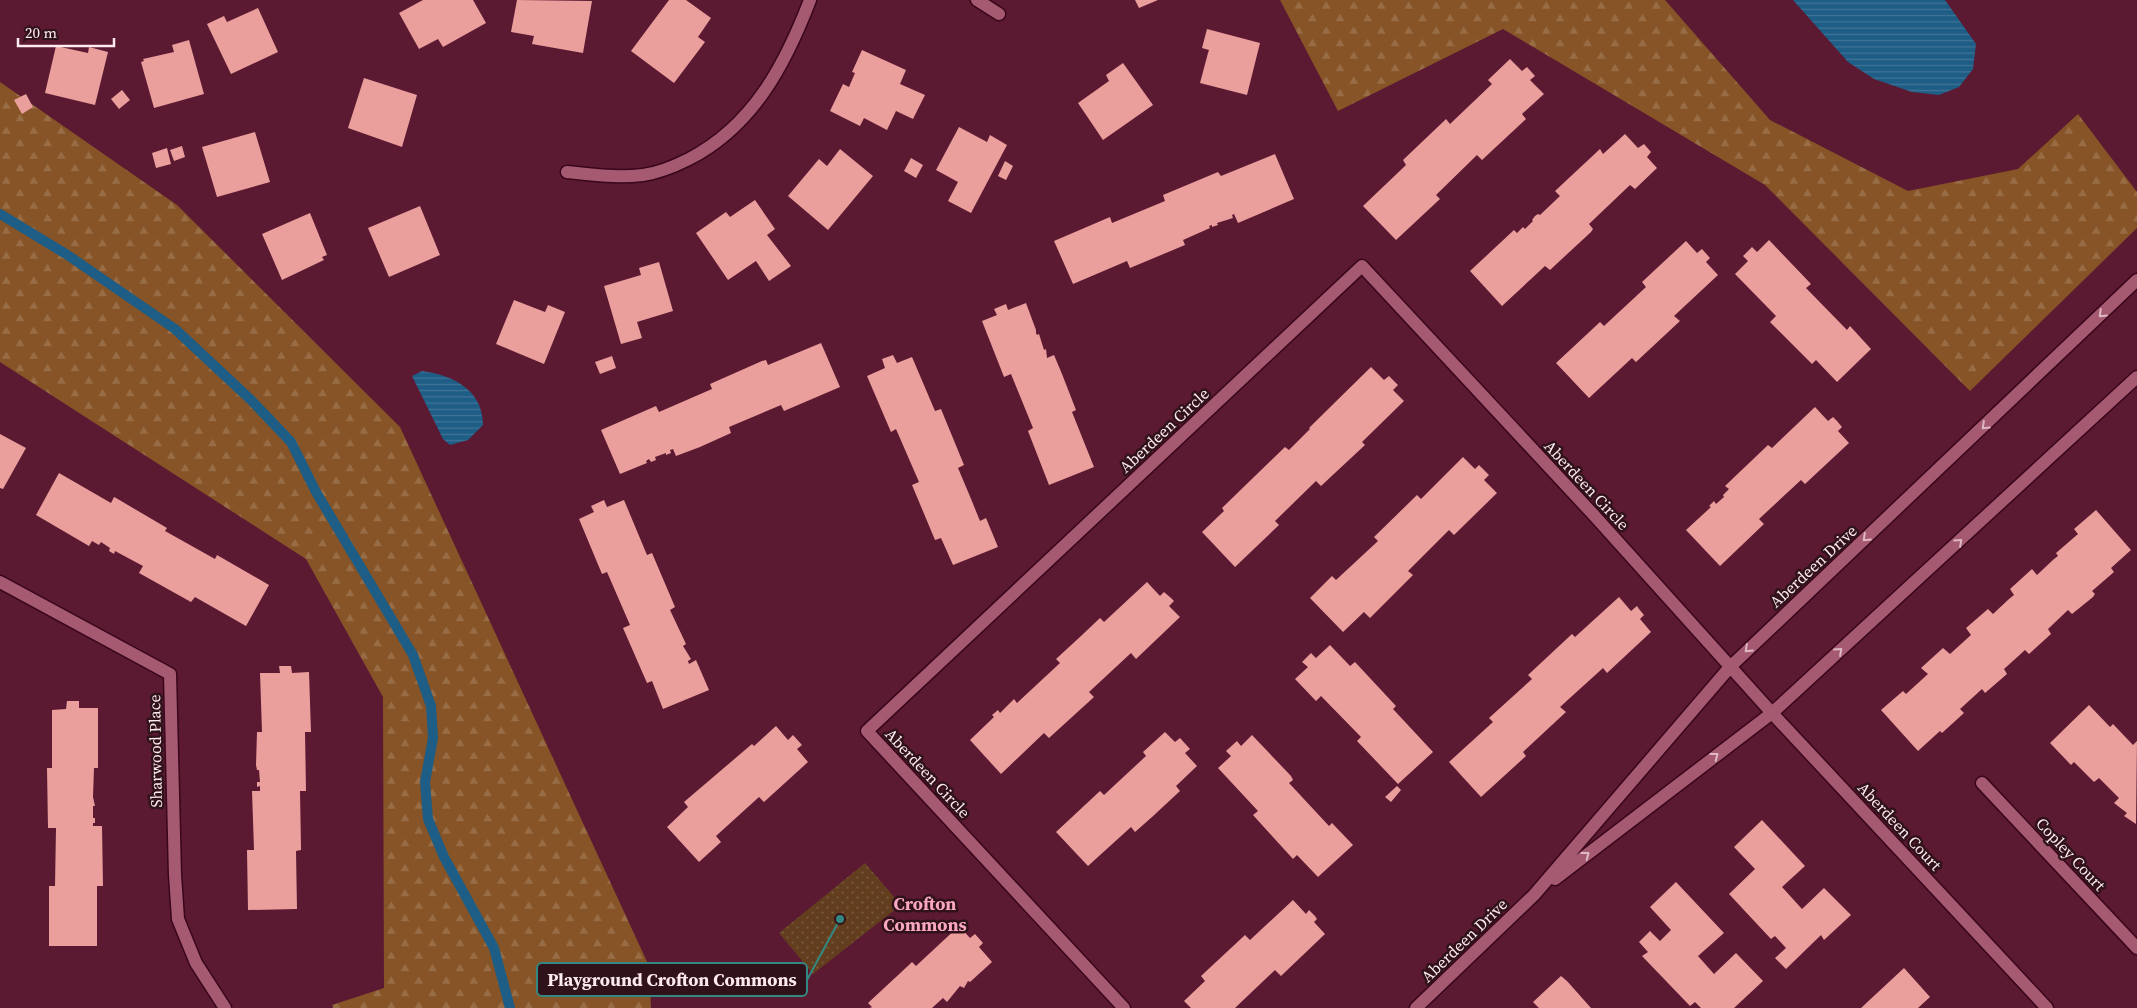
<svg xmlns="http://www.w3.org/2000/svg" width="2137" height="1008" viewBox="0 0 2137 1008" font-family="'Source Serif 4',serif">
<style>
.grass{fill:url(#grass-dots)}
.forest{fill:url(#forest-firs)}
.water{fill:url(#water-rules)}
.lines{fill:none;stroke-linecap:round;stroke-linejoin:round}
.stream{stroke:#1e5d85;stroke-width:10}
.building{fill:#ea9f9d}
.minor-casing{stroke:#39061b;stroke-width:15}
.minor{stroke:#a55a72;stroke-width:12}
.oneway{stroke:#deb8c3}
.labels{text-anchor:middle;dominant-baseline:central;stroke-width:5;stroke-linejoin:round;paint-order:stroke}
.street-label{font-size:16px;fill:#fdebef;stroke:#30121b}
.neighbourhood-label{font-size:18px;font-weight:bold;fill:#faa7bf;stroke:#30121b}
.leader{fill:none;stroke:#338881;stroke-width:2}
.callout-dot{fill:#338881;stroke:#30121b;stroke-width:2}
.callout{fill:#30121b;stroke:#338881;stroke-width:2}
.callout-label{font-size:18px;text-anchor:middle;font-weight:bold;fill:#fdebef}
</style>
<defs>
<pattern id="grass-dots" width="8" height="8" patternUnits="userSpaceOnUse" patternTransform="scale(1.25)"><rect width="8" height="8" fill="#623e1e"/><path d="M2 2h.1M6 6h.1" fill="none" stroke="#795a3f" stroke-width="1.8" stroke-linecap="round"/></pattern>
<pattern id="forest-firs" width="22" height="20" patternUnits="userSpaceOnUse" patternTransform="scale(1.25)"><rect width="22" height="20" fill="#865426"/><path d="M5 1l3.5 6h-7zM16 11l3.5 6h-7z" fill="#986d46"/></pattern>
<pattern id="water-rules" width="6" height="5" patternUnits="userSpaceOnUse" patternTransform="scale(1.25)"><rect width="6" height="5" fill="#1e5d85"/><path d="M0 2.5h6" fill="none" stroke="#407497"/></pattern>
</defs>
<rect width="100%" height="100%" fill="#5c1932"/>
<path class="grass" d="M 865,863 L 901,905 L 813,974 L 779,933 Z"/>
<path class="forest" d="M 1280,0 L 1665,0 L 1770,120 L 1908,191 L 2018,169 L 2078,114 L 2137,192 L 2137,228 L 1970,391 L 1765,185 L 1503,29 L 1338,111 Z
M 0,82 L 177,205 L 400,427 L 649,966 L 651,1008 L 333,1008 L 332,1005 L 384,988 L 383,697 L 306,559 L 0,362 Z"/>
<path class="water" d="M 1793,0 L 1945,0 L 1976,44 L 1973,69 L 1959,87 L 1939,95 L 1912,92 L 1874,79 L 1848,62 Z
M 422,371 C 453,375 483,390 483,425 L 468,440 L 450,445 L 443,439 L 412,376 Z"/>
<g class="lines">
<path class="stream" d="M 0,214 L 66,254 L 175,329 L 251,400 L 291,442 L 316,492 L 413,655 L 431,706 L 433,738 L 425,782 L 428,819 L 444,857 L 494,948 L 510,1008"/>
</g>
<path class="building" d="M 423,0 L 473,0 L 486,23 L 443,47 L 438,39 L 419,49 L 399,13 Z
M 517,0 L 592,1 L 583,53 L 532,44 L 534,36 L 511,32 Z
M 669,0 L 686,0 L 711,18 L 698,37 L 705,42 L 674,83 L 631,51 Z
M 1135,0 L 1158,0 L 1139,8 Z
M 258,8 L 278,52 L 231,74 L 207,24 L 224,16 L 227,22 Z
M 1207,29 L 1260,43 L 1247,95 L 1200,83 L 1208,53 L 1209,50 L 1202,48 Z
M 189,40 L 204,94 L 154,108 L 141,62 L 144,61 L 143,59 L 174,52 L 172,45 Z
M 56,46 L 88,53 L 89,47 L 108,52 L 95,105 L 45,93 Z
M 862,50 L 906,70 L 900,84 L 925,95 L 913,119 L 896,111 L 887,130 L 864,118 L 860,126 L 830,111 L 843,84 L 849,87 L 855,73 L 852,72 Z
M 1510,59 L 1522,71 L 1527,67 L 1535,76 L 1530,80 L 1544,94 L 1522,114 L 1526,119 L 1482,160 L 1477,155 L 1436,195 L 1440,199 L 1396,240 L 1363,206 L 1406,165 L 1403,160 L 1444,121 L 1446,119 L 1450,124 L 1492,84 L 1488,80 Z
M 1123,63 L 1153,105 L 1103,140 L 1078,103 L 1109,81 L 1106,75 Z
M 364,78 L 417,95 L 402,147 L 348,128 Z
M 122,90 L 130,100 L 119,109 L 111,99 Z
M 26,94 L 33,107 L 22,114 L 14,100 Z
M 959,127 L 987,142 L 990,135 L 1007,145 L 971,213 L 948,201 L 958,182 L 936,170 Z
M 255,132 L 270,182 L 217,197 L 202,147 Z
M 1625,134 L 1638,148 L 1644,144 L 1651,152 L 1647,157 L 1657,168 L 1635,189 L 1630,185 L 1589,224 L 1593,229 L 1591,232 L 1550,270 L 1545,266 L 1502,306 L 1470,271 L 1514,230 L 1517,233 L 1523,227 L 1525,229 L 1533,221 L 1532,220 L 1535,216 L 1538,214 L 1540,215 L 1560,196 L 1555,191 L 1600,149 L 1603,154 Z
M 182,146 L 185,157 L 174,161 L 170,150 Z
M 167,148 L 171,164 L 156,168 L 152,153 Z
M 840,149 L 873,176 L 828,230 L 788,196 L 819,159 L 827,166 Z
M 1275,154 L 1294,199 L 1238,223 L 1234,214 L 1232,215 L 1233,218 L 1217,223 L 1218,225 L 1212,227 L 1212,225 L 1209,226 L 1210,228 L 1183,240 L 1185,245 L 1130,268 L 1127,261 L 1073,284 L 1054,241 L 1110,217 L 1112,223 L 1165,201 L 1163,195 L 1218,172 L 1221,176 Z
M 911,158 L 923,165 L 916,178 L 904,171 Z
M 1005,161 L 1013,166 L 1006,180 L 998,176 Z
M 755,200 L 775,229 L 767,235 L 791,266 L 769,281 L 756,261 L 728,280 L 696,233 L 726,212 L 730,217 Z
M 420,206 L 440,255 L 389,277 L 368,228 Z
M 310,213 L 327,255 L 322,257 L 324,260 L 282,280 L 262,234 Z
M 1769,240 L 1811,284 L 1806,288 L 1847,330 L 1850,326 L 1871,349 L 1837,382 L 1816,360 L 1812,364 L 1770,322 L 1776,316 L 1735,274 L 1748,261 L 1743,256 L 1752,247 L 1757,252 Z
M 1686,241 L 1697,253 L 1702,249 L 1710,258 L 1706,262 L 1718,275 L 1674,316 L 1680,321 L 1636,362 L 1632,358 L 1589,398 L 1556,363 L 1600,322 L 1604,326 L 1646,287 L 1642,282 Z
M 659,262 L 673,311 L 637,322 L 642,338 L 621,344 L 604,286 L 641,275 L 639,268 Z
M 514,300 L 545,312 L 548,305 L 565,312 L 544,364 L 496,344 Z
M 1026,303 L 1036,330 L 1036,333 L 1037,335 L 1039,334 L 1044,350 L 1046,349 L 1047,358 L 1054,355 L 1062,374 L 1076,410 L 1072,412 L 1094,467 L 1049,485 L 1028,431 L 1033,428 L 1011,374 L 1004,377 L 982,321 L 997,315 L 994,309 L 1006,304 L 1008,310 Z
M 821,343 L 840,387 L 784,411 L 781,405 L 729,427 L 731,433 L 700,447 L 676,456 L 673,449 L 670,450 L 671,453 L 666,455 L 666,453 L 655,457 L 656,460 L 651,462 L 649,459 L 646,461 L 647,463 L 620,474 L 601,430 L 656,406 L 659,412 L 712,389 L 710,384 L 762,361 L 766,360 L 768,365 Z
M 893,355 L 897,363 L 912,357 L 935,411 L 941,409 L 964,465 L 958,468 L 969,494 L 980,521 L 986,518 L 998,547 L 953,565 L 941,538 L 935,540 L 912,485 L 919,482 L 909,459 L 896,429 L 891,432 L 867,376 L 885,368 L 882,359 Z
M 612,356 L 616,368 L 600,374 L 595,362 Z
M 1371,367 L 1384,380 L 1389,376 L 1398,385 L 1393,390 L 1404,401 L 1362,442 L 1365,445 L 1321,486 L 1316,481 L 1275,521 L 1279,525 L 1235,567 L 1202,532 L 1224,511 L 1222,508 L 1285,447 L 1289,450 L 1310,429 L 1309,428 L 1314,423 Z
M 1815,407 L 1828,421 L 1833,417 L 1837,421 L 1842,427 L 1838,431 L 1849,443 L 1805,484 L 1801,480 L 1759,519 L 1764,524 L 1720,566 L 1686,530 L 1711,507 L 1709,506 L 1714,501 L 1716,504 L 1724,497 L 1723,495 L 1729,489 L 1725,486 L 1768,445 L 1772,448 Z
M 0,434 L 26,448 L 3,489 L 0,488 Z
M 1463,457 L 1475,469 L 1479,465 L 1489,475 L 1484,480 L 1497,493 L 1454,535 L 1449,530 L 1408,571 L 1413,575 L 1370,618 L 1364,612 L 1343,632 L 1310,598 L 1332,576 L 1336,580 L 1378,541 L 1374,537 L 1417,495 L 1421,499 Z
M 59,473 L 111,503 L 114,497 L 116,498 L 167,528 L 165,531 L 215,559 L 217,555 L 269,585 L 246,626 L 195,597 L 191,602 L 139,573 L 143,566 L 115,551 L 114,554 L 109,551 L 110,548 L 101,542 L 99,545 L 92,541 L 89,546 L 36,515 Z
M 604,500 L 607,507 L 624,500 L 647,555 L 652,553 L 675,607 L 670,610 L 686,644 L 683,646 L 691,659 L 688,661 L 689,664 L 696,660 L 709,690 L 663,709 L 652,681 L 647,683 L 623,628 L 630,625 L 607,572 L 602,574 L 579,519 L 594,512 L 591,506 Z
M 2096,510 L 2131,550 L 2111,568 L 2114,572 L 2092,591 L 2095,594 L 2093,597 L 2072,614 L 2068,610 L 2048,629 L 2051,634 L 2029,654 L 2025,650 L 2014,660 L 2004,669 L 2007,674 L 1985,693 L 1982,689 L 1960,709 L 1964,713 L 1942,733 L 1940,731 L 1918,751 L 1881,710 L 1903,691 L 1906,694 L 1928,674 L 1921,668 L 1943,648 L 1950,654 L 1971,635 L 1966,628 L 1988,609 L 1993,614 L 2009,599 L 2014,595 L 2010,589 L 2032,569 L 2037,575 L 2054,559 L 2058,556 L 2056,553 L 2078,534 L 2074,529 Z
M 1147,582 L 1160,596 L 1164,592 L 1171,598 L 1174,601 L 1169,606 L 1180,617 L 1136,659 L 1131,653 L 1089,692 L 1094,697 L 1049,738 L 1044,733 L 1001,774 L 970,740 L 994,717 L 992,715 L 998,710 L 1000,713 L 1014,699 L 1017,703 L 1060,663 L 1056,659 L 1081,636 L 1100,618 L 1104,622 Z
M 1619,597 L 1631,611 L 1637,606 L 1639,609 L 1644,615 L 1640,619 L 1651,632 L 1607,673 L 1603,668 L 1560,707 L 1566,712 L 1523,752 L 1526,756 L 1481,797 L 1449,762 L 1493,722 L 1489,718 L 1532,679 L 1528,675 L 1572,634 L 1575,637 Z
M 1330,645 L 1350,666 L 1355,662 L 1396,706 L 1393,709 L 1433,752 L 1398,784 L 1357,741 L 1361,737 L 1321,696 L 1316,701 L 1295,679 L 1308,667 L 1302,662 L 1311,653 L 1316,658 Z
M 279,666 L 291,666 L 292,673 L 309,672 L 311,732 L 305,732 L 306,791 L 300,791 L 301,848 L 301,850 L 296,851 L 297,909 L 248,910 L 247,850 L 254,850 L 252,791 L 260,791 L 260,786 L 257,787 L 257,782 L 260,782 L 259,770 L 257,770 L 256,765 L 257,732 L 262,732 L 260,673 L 280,673 Z
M 67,701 L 79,701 L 79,708 L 98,708 L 98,768 L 94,768 L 93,797 L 95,806 L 93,806 L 93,818 L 95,818 L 95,823 L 93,823 L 93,826 L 102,826 L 103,886 L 97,886 L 97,946 L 49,946 L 49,886 L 55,886 L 56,828 L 48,828 L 47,768 L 52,768 L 52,710 L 66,709 Z
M 2089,705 L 2110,727 L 2113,724 L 2133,745 L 2137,741 L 2136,824 L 2124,816 L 2127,813 L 2114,803 L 2119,798 L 2099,778 L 2094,782 L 2074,762 L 2071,765 L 2050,743 Z
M 776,726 L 788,740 L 793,735 L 802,745 L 797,749 L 808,762 L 764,802 L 759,797 L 716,836 L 721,842 L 699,862 L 667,827 L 688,807 L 684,802 L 752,744 L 754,746 Z
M 1165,732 L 1175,742 L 1180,738 L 1190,749 L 1185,753 L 1197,766 L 1176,786 L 1180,791 L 1152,817 L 1135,832 L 1131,827 L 1088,866 L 1056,832 L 1100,791 L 1104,795 L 1146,756 L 1143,752 Z
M 1252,735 L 1291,776 L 1293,780 L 1289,783 L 1329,826 L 1332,823 L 1353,845 L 1318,877 L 1297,855 L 1293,859 L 1253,815 L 1258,811 L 1218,768 L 1231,756 L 1226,751 L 1237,741 L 1241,746 Z
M 1397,786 L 1401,790 L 1391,802 L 1385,797 Z
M 1762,820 L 1805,866 L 1782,887 L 1802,909 L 1824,888 L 1851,915 L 1824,940 L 1821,935 L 1786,969 L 1775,958 L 1786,948 L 1775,936 L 1771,939 L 1729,894 L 1755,869 L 1734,847 Z
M 1676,882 L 1724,933 L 1698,956 L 1714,974 L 1736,953 L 1763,981 L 1734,1008 L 1701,1008 L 1695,1002 L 1690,1006 L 1642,956 L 1648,952 L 1639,942 L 1650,931 L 1660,941 L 1671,930 L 1650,907 Z
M 1293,900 L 1306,914 L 1309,910 L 1315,916 L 1317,919 L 1314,922 L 1325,934 L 1281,976 L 1275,970 L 1235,1008 L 1191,1008 L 1184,1001 L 1205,981 L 1201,976 L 1245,935 L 1250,940 Z
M 959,926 L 970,938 L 975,934 L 983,943 L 979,947 L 992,962 L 970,982 L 968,981 L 964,988 L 960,986 L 947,1002 L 943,998 L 932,1008 L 870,1008 L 872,1007 L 868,1003 L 910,964 L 912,962 L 916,966 Z
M 1904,968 L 1930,997 L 1918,1008 L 1861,1008 Z
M 1561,976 L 1567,981 L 1591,1008 L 1539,1008 L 1533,1002 Z"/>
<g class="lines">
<defs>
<path id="minor" d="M 977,0 L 999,14
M 567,172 C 593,175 617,178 643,175 C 658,173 675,166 689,159 C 753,126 785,65 810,0
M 0,582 L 170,674 L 175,875 L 178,919 L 196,963 L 225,1008
M 1982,783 L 2137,948
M 1555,879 L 1772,713 L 2137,377
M 1124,1008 L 867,731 L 1362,266 L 1591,512 L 1772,713 L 2047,1008
M 1416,1008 L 1534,895 L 1730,667 L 2137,280"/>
</defs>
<use href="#minor" class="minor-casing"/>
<use href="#minor" class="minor"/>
</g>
<defs><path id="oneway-chevron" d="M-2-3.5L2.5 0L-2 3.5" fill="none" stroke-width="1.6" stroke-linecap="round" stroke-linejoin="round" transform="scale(1.25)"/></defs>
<g class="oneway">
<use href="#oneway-chevron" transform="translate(2102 314) rotate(136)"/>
<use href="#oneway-chevron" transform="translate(1985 426) rotate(137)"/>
<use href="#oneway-chevron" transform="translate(1866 538) rotate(137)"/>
<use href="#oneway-chevron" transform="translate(1959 542) rotate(-42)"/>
<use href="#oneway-chevron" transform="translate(1748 649) rotate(137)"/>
<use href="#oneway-chevron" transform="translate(1839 651) rotate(-42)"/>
<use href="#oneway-chevron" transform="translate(1715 756) rotate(-37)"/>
<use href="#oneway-chevron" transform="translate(1586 855) rotate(-37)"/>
</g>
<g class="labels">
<g class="street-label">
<text transform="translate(1164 430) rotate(-43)">Aberdeen Circle</text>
<text transform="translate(1587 485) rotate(47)">Aberdeen Circle</text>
<text transform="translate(1813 566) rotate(-43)">Aberdeen Drive</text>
<text transform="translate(155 751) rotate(-91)">Sharwood Place</text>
<text transform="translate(928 773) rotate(47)">Aberdeen Circle</text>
<text transform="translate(1900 826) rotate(47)">Aberdeen Court</text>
<text transform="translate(2071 854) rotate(47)">Copley Court</text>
<text transform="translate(1464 940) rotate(-44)">Aberdeen Drive</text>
</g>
<g class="neighbourhood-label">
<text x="925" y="903">Crofton<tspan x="925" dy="21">Commons</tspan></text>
</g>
</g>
<path class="leader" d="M840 919L807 980"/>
<circle class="callout-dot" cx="840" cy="919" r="5"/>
<rect class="callout" x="537" y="963" width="270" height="33" rx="5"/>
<g class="callout-label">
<text x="672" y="986">Playground Crofton Commons</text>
</g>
<path d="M18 38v8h96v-8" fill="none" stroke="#fdebef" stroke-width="2.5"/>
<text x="25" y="38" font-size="15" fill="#fdebef" stroke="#30121b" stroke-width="4" paint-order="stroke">20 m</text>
</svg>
